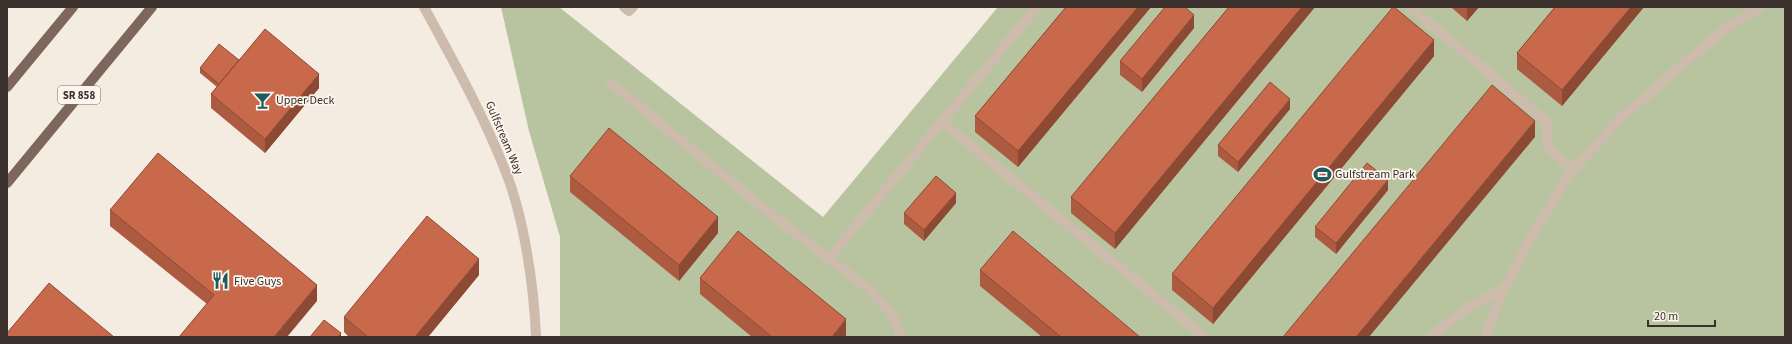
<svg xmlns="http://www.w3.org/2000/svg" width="1792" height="344" viewBox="0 0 1792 344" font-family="'Source Sans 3',sans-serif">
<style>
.green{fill:#b8c4a0}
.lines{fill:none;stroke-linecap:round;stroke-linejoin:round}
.lane{stroke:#cdbbac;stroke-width:10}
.street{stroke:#cdbbac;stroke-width:10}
.primary{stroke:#7d675c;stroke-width:10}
.wall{fill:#ac5a40}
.shaded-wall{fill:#8c4a34}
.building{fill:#c8694b;stroke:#8c4a34}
.labels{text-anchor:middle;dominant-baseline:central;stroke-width:3.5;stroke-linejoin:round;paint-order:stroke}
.shield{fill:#fbf5ee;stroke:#756b66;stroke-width:1}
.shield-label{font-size:11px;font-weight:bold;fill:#3b302b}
.poi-label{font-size:12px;fill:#3b302b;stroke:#fbf5ee;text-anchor:start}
.street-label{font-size:12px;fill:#3b302b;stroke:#fbf5ee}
</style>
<rect width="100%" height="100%" fill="#f4ebe1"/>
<path class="green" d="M 501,7 L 559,7 L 823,217 L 998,7 L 1785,7 L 1785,337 L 560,337 L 560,237 L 529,131 Z"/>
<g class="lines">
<path class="lane" d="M 624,7 L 629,11 L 633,7
M 1410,7 L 1547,122 L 1548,147 L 1573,170
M 611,83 L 777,219 L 870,290 L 892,314 L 901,337
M 942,122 L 1205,337
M 829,258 L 1037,7
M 1431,337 L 1466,309 L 1505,287
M 1485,337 L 1502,292 L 1532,236 L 1568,175 L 1622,117 L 1690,58 L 1729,26 L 1761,7"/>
<path class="street" d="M 424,7 C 453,60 483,114 505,170 C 524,217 534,286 536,337"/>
<path class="primary" d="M 7,87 L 73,7
M 7,183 L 152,7"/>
</g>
<path class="wall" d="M 1066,7 L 1151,7 L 1018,167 L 975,132 L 975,116 Z
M 1229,7 L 1315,7 L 1115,249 L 1071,213 L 1071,197 Z
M 1451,7 L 1479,7 L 1467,21 Z
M 1555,7 L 1644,7 L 1562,106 L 1517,69 L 1517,53 Z
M 1194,28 L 1142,92 L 1120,75 L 1120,61 Z
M 1434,56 L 1213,324 L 1172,290 L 1172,274 Z
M 239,60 L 319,88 L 265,153 L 211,108 L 211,94 L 217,87 L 200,73 L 200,68 Z
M 1290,109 L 1238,172 L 1218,156 L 1218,145 Z
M 570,176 L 718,233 L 679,281 L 570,192 Z
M 1388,190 L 1336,254 L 1315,237 L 1315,227 Z
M 956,203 L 924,241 L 904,224 L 904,213 Z
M 110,210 L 317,301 L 207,304 L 110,226 Z
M 980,270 L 1140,337 L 1042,337 L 980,286 Z
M 479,275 L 428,337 L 349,337 L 344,332 L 344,317 Z
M 700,278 L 846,335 L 845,337 L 752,337 L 700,294 Z"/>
<path class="shaded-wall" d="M 1138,7 L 1151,7 L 1018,167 L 1018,151 Z
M 1302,7 L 1315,7 L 1115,249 L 1115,233 Z
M 1467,7 L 1479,7 L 1467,21 Z
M 1631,7 L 1644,7 L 1562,106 L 1562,90 Z
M 1194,15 L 1194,28 L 1142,92 L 1142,79 Z
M 1434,40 L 1434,56 L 1213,324 L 1213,308 Z
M 319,74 L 319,88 L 265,153 L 265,139 Z
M 1290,99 L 1290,109 L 1238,172 L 1238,162 Z
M 1535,121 L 1535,137 L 1369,337 L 1356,337 Z
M 1388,180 L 1388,190 L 1336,254 L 1336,243 Z
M 956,193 L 956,203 L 924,241 L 924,230 Z
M 718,217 L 718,233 L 679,281 L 679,265 Z
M 479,259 L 479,275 L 428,337 L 415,337 Z
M 317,285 L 317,301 L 287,337 L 274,337 Z
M 846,319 L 846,335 L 845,337 L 832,337 Z
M 341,333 L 341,337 L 338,337 Z"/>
<path class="building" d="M 1066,7 L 1138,7 L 1018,151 L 975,116 Z
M 1165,7 L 1185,7 L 1194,15 L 1142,79 L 1120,61 Z
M 1229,7 L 1302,7 L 1115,233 L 1071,197 Z
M 1393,7 L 1394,7 L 1434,40 L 1213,308 L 1172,274 Z
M 1555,7 L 1631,7 L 1562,90 L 1517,53 Z
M 265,29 L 319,74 L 265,139 L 211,94 Z
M 219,44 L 239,60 L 219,84 L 200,68 Z
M 1270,82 L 1290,99 L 1238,162 L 1218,145 Z
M 1492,85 L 1535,121 L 1356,337 L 1283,337 Z
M 609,128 L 718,217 L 679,265 L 570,176 Z
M 158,153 L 317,285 L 274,337 L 179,337 L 214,295 L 110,210 Z
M 1367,163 L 1388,180 L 1336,243 L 1315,227 Z
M 936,176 L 956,193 L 924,230 L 904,213 Z
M 427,216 L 479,259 L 415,337 L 368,337 L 344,317 Z
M 738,231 L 846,319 L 832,337 L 772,337 L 700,278 Z
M 1013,231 L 1140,337 L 1061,337 L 980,270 Z
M 49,283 L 114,337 L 7,337 L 7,333 Z
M 324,320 L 341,333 L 338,337 L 310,337 Z"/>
<defs>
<symbol id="bar-bare" viewBox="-9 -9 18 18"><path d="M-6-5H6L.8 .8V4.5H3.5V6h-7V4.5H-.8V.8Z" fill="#1f5a5e" stroke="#fbf5ee" stroke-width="2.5" paint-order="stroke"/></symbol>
<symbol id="stadium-bare" viewBox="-9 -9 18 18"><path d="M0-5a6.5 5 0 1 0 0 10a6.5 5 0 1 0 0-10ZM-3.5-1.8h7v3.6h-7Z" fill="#1f5a5e" stroke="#fbf5ee" stroke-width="2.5" paint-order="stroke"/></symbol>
<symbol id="restaurant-bare" viewBox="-9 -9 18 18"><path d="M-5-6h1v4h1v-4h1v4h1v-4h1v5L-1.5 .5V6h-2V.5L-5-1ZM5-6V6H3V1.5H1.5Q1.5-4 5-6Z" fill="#1f5a5e" stroke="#fbf5ee" stroke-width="2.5" paint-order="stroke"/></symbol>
</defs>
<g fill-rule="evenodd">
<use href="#bar-bare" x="250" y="88" width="25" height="25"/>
<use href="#stadium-bare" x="1310" y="162" width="25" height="25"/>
<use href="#restaurant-bare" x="208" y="268" width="25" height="25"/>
</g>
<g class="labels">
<rect class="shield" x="58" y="86" width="42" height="18" rx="3"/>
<g class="shield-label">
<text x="79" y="95">SR 858</text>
</g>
<g class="poi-label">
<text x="276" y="100">Upper Deck</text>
<text x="1335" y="174">Gulfstream Park</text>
<text x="234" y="281">Five Guys</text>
</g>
<g class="street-label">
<text transform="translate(504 138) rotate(67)">Gulfstream Way</text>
</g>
</g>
<rect width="1792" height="344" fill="none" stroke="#3b302b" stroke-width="16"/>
<path d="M1648 320v6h67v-6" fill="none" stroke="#3b302b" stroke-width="2"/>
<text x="1654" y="320" font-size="12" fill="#3b302b" stroke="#fbf5ee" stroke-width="3" paint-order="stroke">20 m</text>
</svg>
